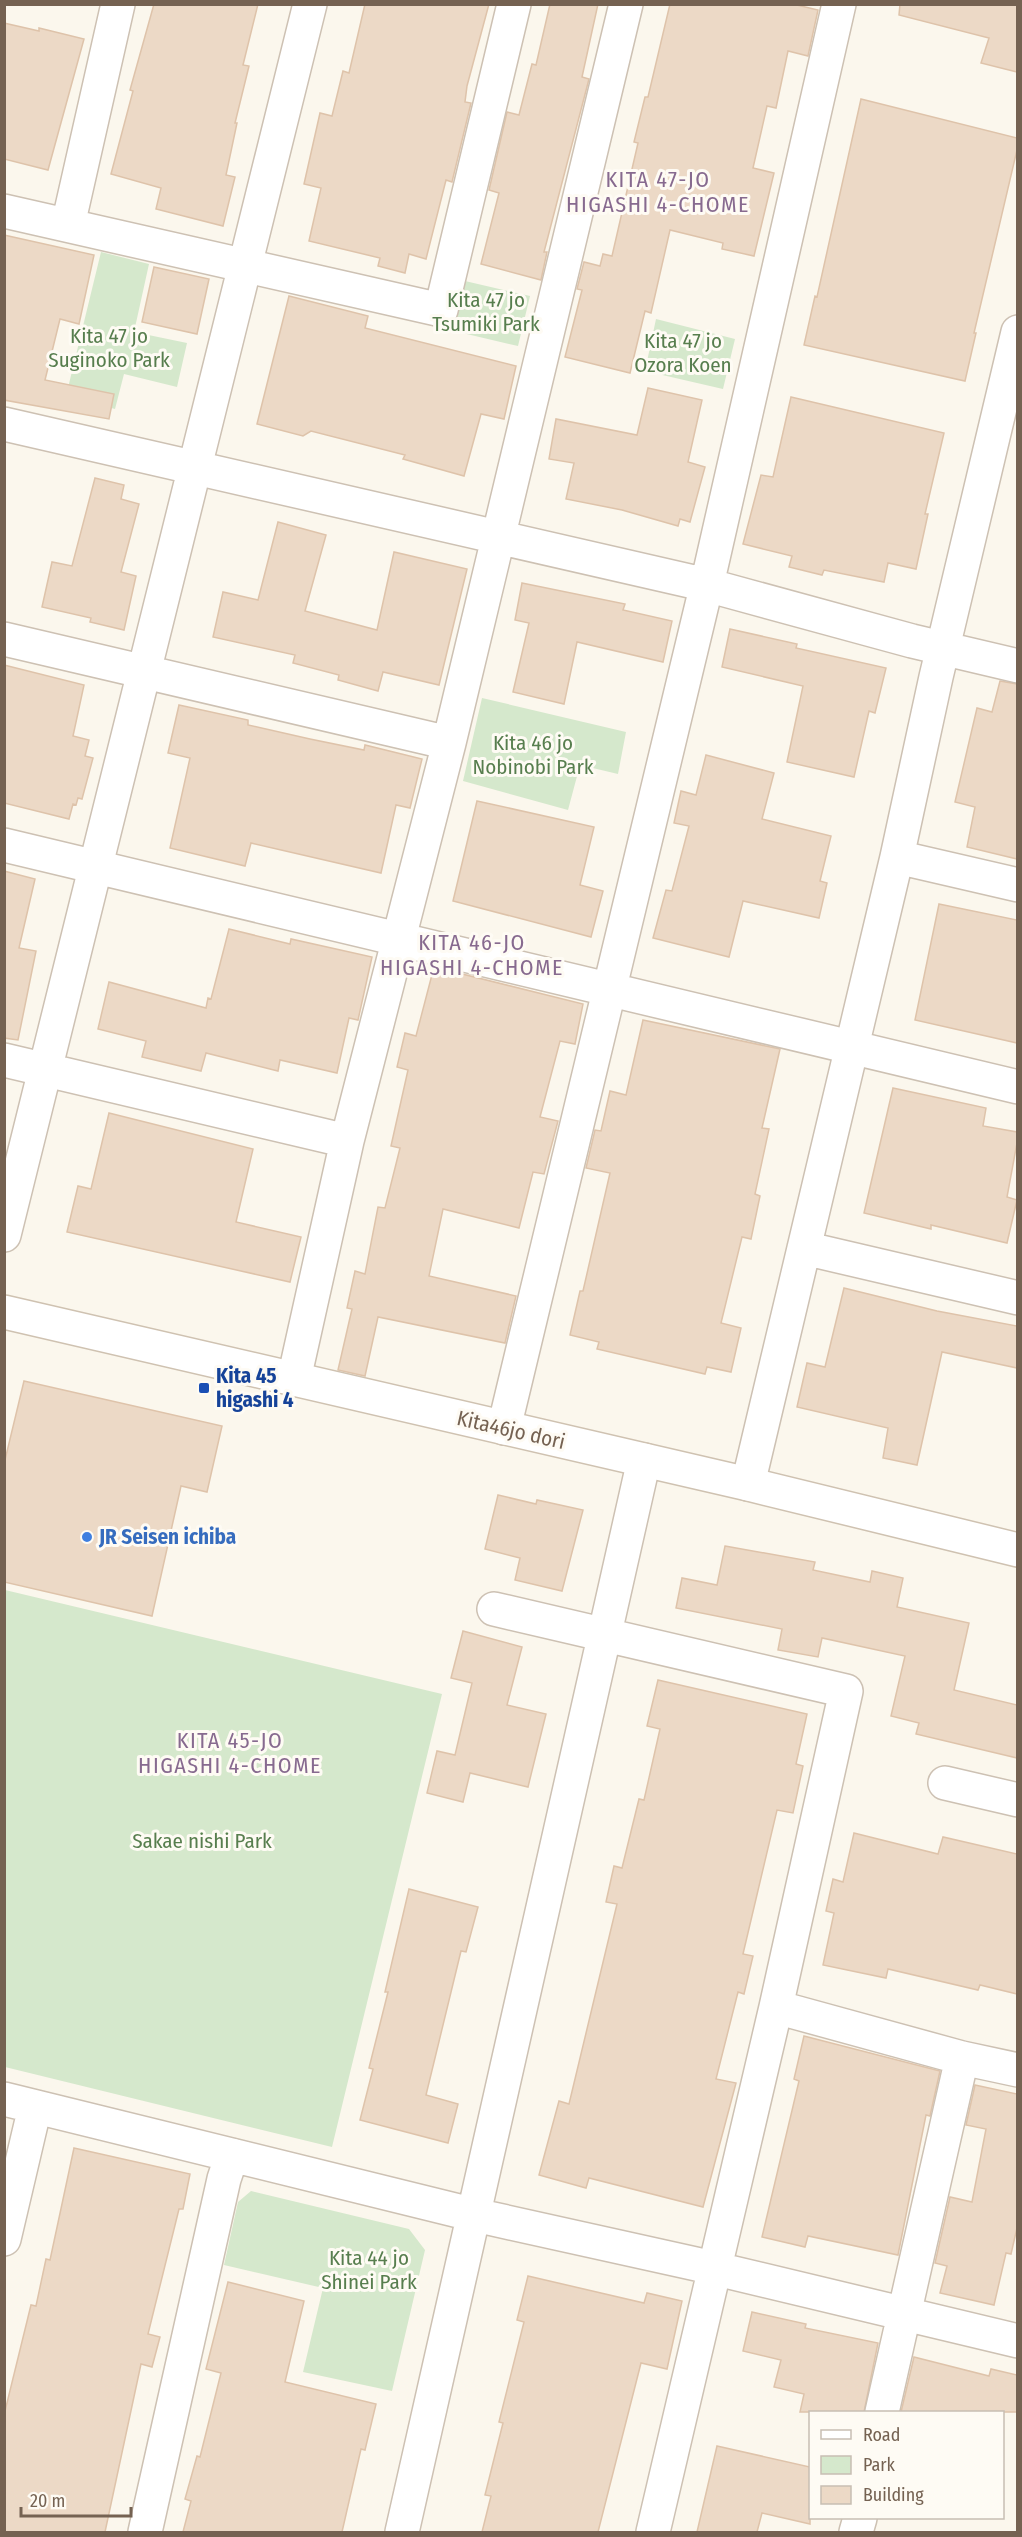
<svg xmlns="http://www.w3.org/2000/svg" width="1022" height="2537" viewBox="0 0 1022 2537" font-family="'Fira Sans Condensed',sans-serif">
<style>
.green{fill:#d5e8cc}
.building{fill:#ecd9c6;stroke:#dec3aa;stroke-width:1.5}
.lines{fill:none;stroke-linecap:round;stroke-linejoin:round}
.street-casing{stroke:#cdc1b3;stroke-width:36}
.secondary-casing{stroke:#cfc2b1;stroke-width:36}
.street{stroke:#fff;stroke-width:33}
.secondary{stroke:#fff;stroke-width:33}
.transit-dot{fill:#1a4fb4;stroke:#fefbf4;stroke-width:2}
.shop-dot{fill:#3f7fe0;stroke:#fefbf4;stroke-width:2}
.labels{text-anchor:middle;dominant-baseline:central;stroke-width:6;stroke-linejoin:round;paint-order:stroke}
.park-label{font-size:21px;fill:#577e4e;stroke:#fefbf4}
.transit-label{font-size:21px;font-weight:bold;fill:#164399;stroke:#fefbf4;text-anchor:start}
.street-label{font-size:21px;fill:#756252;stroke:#fefbf4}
.shop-label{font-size:21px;font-weight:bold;fill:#366cbe;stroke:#fefbf4;text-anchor:start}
.neighbourhood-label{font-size:22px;letter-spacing:1.5px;fill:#876a8f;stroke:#fefbf4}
</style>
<rect width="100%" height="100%" fill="#fbf7ed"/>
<path class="green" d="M 101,252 L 149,264 L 134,332 L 187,343 L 177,387 L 124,374 L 115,409 L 66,396 Z
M 465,281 L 530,296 L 518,346 L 454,331 Z
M 656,319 L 735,339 L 723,389 L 645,371 Z
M 482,698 L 626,732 L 618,774 L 580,765 L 568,810 L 463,781 Z
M 5,1590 L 442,1694 L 332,2147 L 5,2067 Z
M 251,2191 L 409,2229 L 425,2250 L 392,2391 L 303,2372 L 323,2288 L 224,2265 L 238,2202 Z"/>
<path class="building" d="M 154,4 L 258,4 L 243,65 L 249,66 L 235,123 L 237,123 L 226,175 L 235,177 L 223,226 L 156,209 L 161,188 L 111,174 L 133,91 L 130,90 Z
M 365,4 L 489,4 L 467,86 L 465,102 L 471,103 L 452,182 L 446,180 L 426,259 L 409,254 L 405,273 L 378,266 L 380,258 L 309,241 L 321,188 L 304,184 L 320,113 L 332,116 L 343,71 L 349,73 Z
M 550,4 L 598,4 L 582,77 L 589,79 L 544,252 L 547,252 L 541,280 L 481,264 L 499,193 L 489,190 L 507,112 L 519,115 L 532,64 L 536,65 Z
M 670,4 L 797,5 L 818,10 L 808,56 L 788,51 L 776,108 L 767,106 L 753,168 L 774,173 L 754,256 L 722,249 L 723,243 L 670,230 L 651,313 L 645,311 L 630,373 L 565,357 L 582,290 L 577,289 L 584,262 L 600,266 L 603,254 L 612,256 L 638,143 L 634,142 L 645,97 L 648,97 Z
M 900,4 L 1017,4 L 1017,72 L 981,63 L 989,38 L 899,15 Z
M 4,23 L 39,31 L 39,28 L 84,39 L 48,170 L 4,159 Z
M 861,99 L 1017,138 L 1017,150 L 974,333 L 976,333 L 965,381 L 804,345 L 815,296 L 817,297 Z
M 4,235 L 94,255 L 79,324 L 60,319 L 45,380 L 114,394 L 109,419 L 4,400 Z
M 154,267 L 209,279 L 197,334 L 142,322 Z
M 289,296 L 368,316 L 365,328 L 516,366 L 504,419 L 481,414 L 464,476 L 403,459 L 405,455 L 311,431 L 303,436 L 257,424 Z
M 648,388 L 702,400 L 688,462 L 705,467 L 690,522 L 680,519 L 678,526 L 622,510 L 566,499 L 574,463 L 549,459 L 556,419 L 637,435 Z
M 791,397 L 944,433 L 925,514 L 928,514 L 916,569 L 888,563 L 884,582 L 824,570 L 822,575 L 789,567 L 792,556 L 743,544 L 761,475 L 773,477 Z
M 95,478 L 124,485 L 121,499 L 139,504 L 121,572 L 136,576 L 124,630 L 90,622 L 91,618 L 42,607 L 52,562 L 72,566 Z
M 278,522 L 326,535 L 305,611 L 377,630 L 394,552 L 467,569 L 439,685 L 383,672 L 378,691 L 338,680 L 339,675 L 293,663 L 295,655 L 213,637 L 223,592 L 258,600 Z
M 522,583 L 625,604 L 623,610 L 672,621 L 663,662 L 577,642 L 564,704 L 513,692 L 529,623 L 515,620 Z
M 730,629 L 797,644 L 796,648 L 886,668 L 875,713 L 869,711 L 854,777 L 787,762 L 803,686 L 722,667 Z
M 4,665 L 84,685 L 73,736 L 89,740 L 85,756 L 93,758 L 82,799 L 78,798 L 76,805 L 73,804 L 69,819 L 4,803 Z
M 1000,681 L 1017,684 L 1017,859 L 967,847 L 975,807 L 955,802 L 977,708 L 992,712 Z
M 179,705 L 248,720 L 248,725 L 310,739 L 364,750 L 365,745 L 422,759 L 410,808 L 396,805 L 381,873 L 251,843 L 245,866 L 170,848 L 190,758 L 168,753 Z
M 706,755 L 774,773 L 762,819 L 831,836 L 820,881 L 827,883 L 819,918 L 743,901 L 729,957 L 653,938 L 666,890 L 672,891 L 689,826 L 674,823 L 681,791 L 696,795 Z
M 477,801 L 594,827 L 580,885 L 603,891 L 591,937 L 453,901 Z
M 4,871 L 35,879 L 19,948 L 36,951 L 18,1040 L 4,1038 Z
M 939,904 L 1017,920 L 1017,1043 L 915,1020 Z
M 229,929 L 290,944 L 291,939 L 372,957 L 358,1020 L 349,1018 L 337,1073 L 280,1060 L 278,1071 L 206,1053 L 201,1071 L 142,1057 L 146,1041 L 98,1029 L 109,982 L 206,1008 L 208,998 L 211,999 Z
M 434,967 L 583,1004 L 575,1044 L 560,1041 L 540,1117 L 558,1121 L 544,1174 L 533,1172 L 519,1228 L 443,1209 L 429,1276 L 516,1296 L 505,1343 L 378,1317 L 365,1376 L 338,1370 L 352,1309 L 347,1308 L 355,1271 L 365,1274 L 378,1207 L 385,1208 L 400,1148 L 391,1146 L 408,1070 L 397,1067 L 405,1033 L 416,1036 Z
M 643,1020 L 780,1049 L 762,1128 L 769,1129 L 755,1194 L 760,1196 L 751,1239 L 742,1237 L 721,1323 L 741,1328 L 731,1372 L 707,1367 L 705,1374 L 597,1349 L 599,1342 L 570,1335 L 580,1291 L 583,1291 L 610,1173 L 586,1168 L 595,1130 L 601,1131 L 610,1091 L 626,1095 Z
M 893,1088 L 986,1108 L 983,1126 L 1017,1132 L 1017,1143 L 1007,1197 L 1017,1200 L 1007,1243 L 931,1225 L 931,1229 L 864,1213 Z
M 109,1113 L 253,1149 L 236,1222 L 301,1237 L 290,1282 L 67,1232 L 78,1186 L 91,1189 Z
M 844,1288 L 937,1311 L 1017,1326 L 1017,1368 L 942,1352 L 917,1465 L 883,1458 L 888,1428 L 797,1407 L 807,1363 L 825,1367 Z
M 24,1381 L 222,1426 L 207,1492 L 181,1486 L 152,1616 L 4,1582 L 4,1464 Z
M 498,1495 L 536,1504 L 537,1500 L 583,1510 L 562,1591 L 515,1580 L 520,1558 L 485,1549 Z
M 725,1546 L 815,1562 L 813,1570 L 870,1582 L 872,1571 L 903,1578 L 897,1607 L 969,1623 L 954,1690 L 1017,1705 L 1017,1758 L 916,1734 L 919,1723 L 891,1716 L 905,1656 L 822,1638 L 818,1657 L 778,1650 L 782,1629 L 676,1608 L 682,1578 L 717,1585 Z
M 463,1631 L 522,1647 L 507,1705 L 546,1714 L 528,1787 L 470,1773 L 463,1802 L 427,1793 L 437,1751 L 455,1755 L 472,1683 L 451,1678 Z
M 658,1680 L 807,1714 L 796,1764 L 803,1766 L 793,1813 L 777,1810 L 743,1954 L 753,1956 L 744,1994 L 738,1992 L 716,2079 L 736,2083 L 703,2207 L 589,2178 L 586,2188 L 539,2175 L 559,2101 L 569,2104 L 617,1904 L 606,1902 L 614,1866 L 622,1868 L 639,1799 L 644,1800 L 660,1729 L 647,1726 Z
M 854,1833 L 938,1854 L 943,1837 L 1017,1854 L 1017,1994 L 980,1985 L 978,1990 L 888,1969 L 886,1978 L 823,1965 L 834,1913 L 826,1911 L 833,1879 L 843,1882 Z
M 409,1889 L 478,1907 L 466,1952 L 461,1951 L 426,2095 L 458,2104 L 448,2143 L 360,2120 L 373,2069 L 369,2068 L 388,1992 L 385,1992 Z
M 804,2036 L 940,2071 L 930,2116 L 926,2115 L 898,2255 L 808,2236 L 805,2247 L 762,2237 L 799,2081 L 794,2079 Z
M 975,2085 L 1017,2094 L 1017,2228 L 1011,2254 L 1006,2253 L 994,2305 L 940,2293 L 947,2266 L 935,2263 L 950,2197 L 972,2202 L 986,2129 L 966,2125 Z
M 74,2148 L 190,2174 L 183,2209 L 179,2209 L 148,2334 L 160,2337 L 152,2367 L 141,2364 L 105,2532 L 4,2532 L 4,2415 L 31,2305 L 36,2306 L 46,2259 L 50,2260 Z
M 528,2276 L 644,2303 L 647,2293 L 682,2301 L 667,2369 L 641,2363 L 598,2532 L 482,2532 L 491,2496 L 485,2495 L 503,2423 L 499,2422 L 524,2322 L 517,2320 Z
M 228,2282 L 304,2301 L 285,2382 L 376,2404 L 365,2450 L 361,2449 L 342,2532 L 183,2532 L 191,2501 L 185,2499 L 197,2456 L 200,2457 L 221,2373 L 206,2369 Z
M 752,2312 L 806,2324 L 805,2328 L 878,2343 L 864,2412 L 800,2412 L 804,2394 L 774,2387 L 781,2360 L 743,2351 Z
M 914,2357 L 989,2376 L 991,2369 L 1017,2375 L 1017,2412 L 901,2412 Z
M 717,2446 L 810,2467 L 810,2524 L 762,2513 L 757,2532 L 697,2532 Z"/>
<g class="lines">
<defs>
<path id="street" d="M 4,211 L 441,310 L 514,4
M 68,225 L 118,4
M 4,424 L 707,585 L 912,641 L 1018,666
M 4,639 L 449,743
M 4,845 L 1018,1087
M 897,857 L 1018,885
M 4,1060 L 347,1141
M 4,1235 L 310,4
M 804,1248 L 1018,1298
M 294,1379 L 347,1141 L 449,743 L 626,4
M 504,1428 L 711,567 L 839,4
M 748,1484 L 897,857 L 936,677 L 1018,332
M 494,1609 L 846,1691 L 776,2007 L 653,2532
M 945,1783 L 1018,1800
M 776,2007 L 962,2058 L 1018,2070
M 4,2099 L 475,2215 L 696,2264 L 1018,2341
M 4,2239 L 35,2107
M 882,2412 L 962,2058
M 145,2532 L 224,2179 L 232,2155
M 402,2532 L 644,1460
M 856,2532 L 860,2518"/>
<path id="secondary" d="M 4,1312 L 748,1484 L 1018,1550"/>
</defs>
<use href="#street" class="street-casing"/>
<use href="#secondary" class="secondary-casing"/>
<use href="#street" class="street"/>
<use href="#secondary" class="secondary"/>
</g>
<rect class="transit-dot" x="198" y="1382" width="12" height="12" rx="3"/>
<circle class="shop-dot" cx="87" cy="1537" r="6"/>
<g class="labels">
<g class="park-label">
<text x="486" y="300">Kita 47 jo<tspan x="486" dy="24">Tsumiki Park</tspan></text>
<text x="109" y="336">Kita 47 jo<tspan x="109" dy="24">Suginoko Park</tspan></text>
<text x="683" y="341">Kita 47 jo<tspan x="683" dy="24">Ozora Koen</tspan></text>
<text x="533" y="743">Kita 46 jo<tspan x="533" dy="24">Nobinobi Park</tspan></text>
<text x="202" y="1841">Sakae nishi Park</text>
<text x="369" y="2258">Kita 44 jo<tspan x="369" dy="24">Shinei Park</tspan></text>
</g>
<g class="transit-label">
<text x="216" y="1376">Kita 45<tspan x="216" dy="24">higashi 4</tspan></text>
</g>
<g class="street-label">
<text transform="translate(511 1430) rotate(13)">Kita46jo dori</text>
</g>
<g class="shop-label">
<text x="99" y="1537">JR Seisen ichiba</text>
</g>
<g class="neighbourhood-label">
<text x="658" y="179">KITA 47-JO<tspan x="658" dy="25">HIGASHI 4-CHOME</tspan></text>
<text x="472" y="942">KITA 46-JO<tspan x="472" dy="25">HIGASHI 4-CHOME</tspan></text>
<text x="230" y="1740">KITA 45-JO<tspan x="230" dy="25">HIGASHI 4-CHOME</tspan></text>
</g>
</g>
<rect width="1022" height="2537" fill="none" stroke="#756252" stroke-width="12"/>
<rect x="809" y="2411" width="195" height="108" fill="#fefbf4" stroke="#c7beb3" stroke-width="1.5"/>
<rect x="821" y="2430" width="30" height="9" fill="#ffffff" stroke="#c7beb3" stroke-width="1.5"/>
<text x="863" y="2441" font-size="18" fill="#756252">Road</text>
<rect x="821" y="2456" width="30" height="18" fill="#d5e8cc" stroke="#c7beb3" stroke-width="1.5"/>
<text x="863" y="2471" font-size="18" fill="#756252">Park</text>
<rect x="821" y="2486" width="30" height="18" fill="#ecd9c6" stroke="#c7beb3" stroke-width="1.5"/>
<text x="863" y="2501" font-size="18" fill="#756252">Building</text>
<path d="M21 2507v9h110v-9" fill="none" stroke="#756252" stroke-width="3"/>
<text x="30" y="2507" font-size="18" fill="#756252" stroke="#fefbf4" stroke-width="4.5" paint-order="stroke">20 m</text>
</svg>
